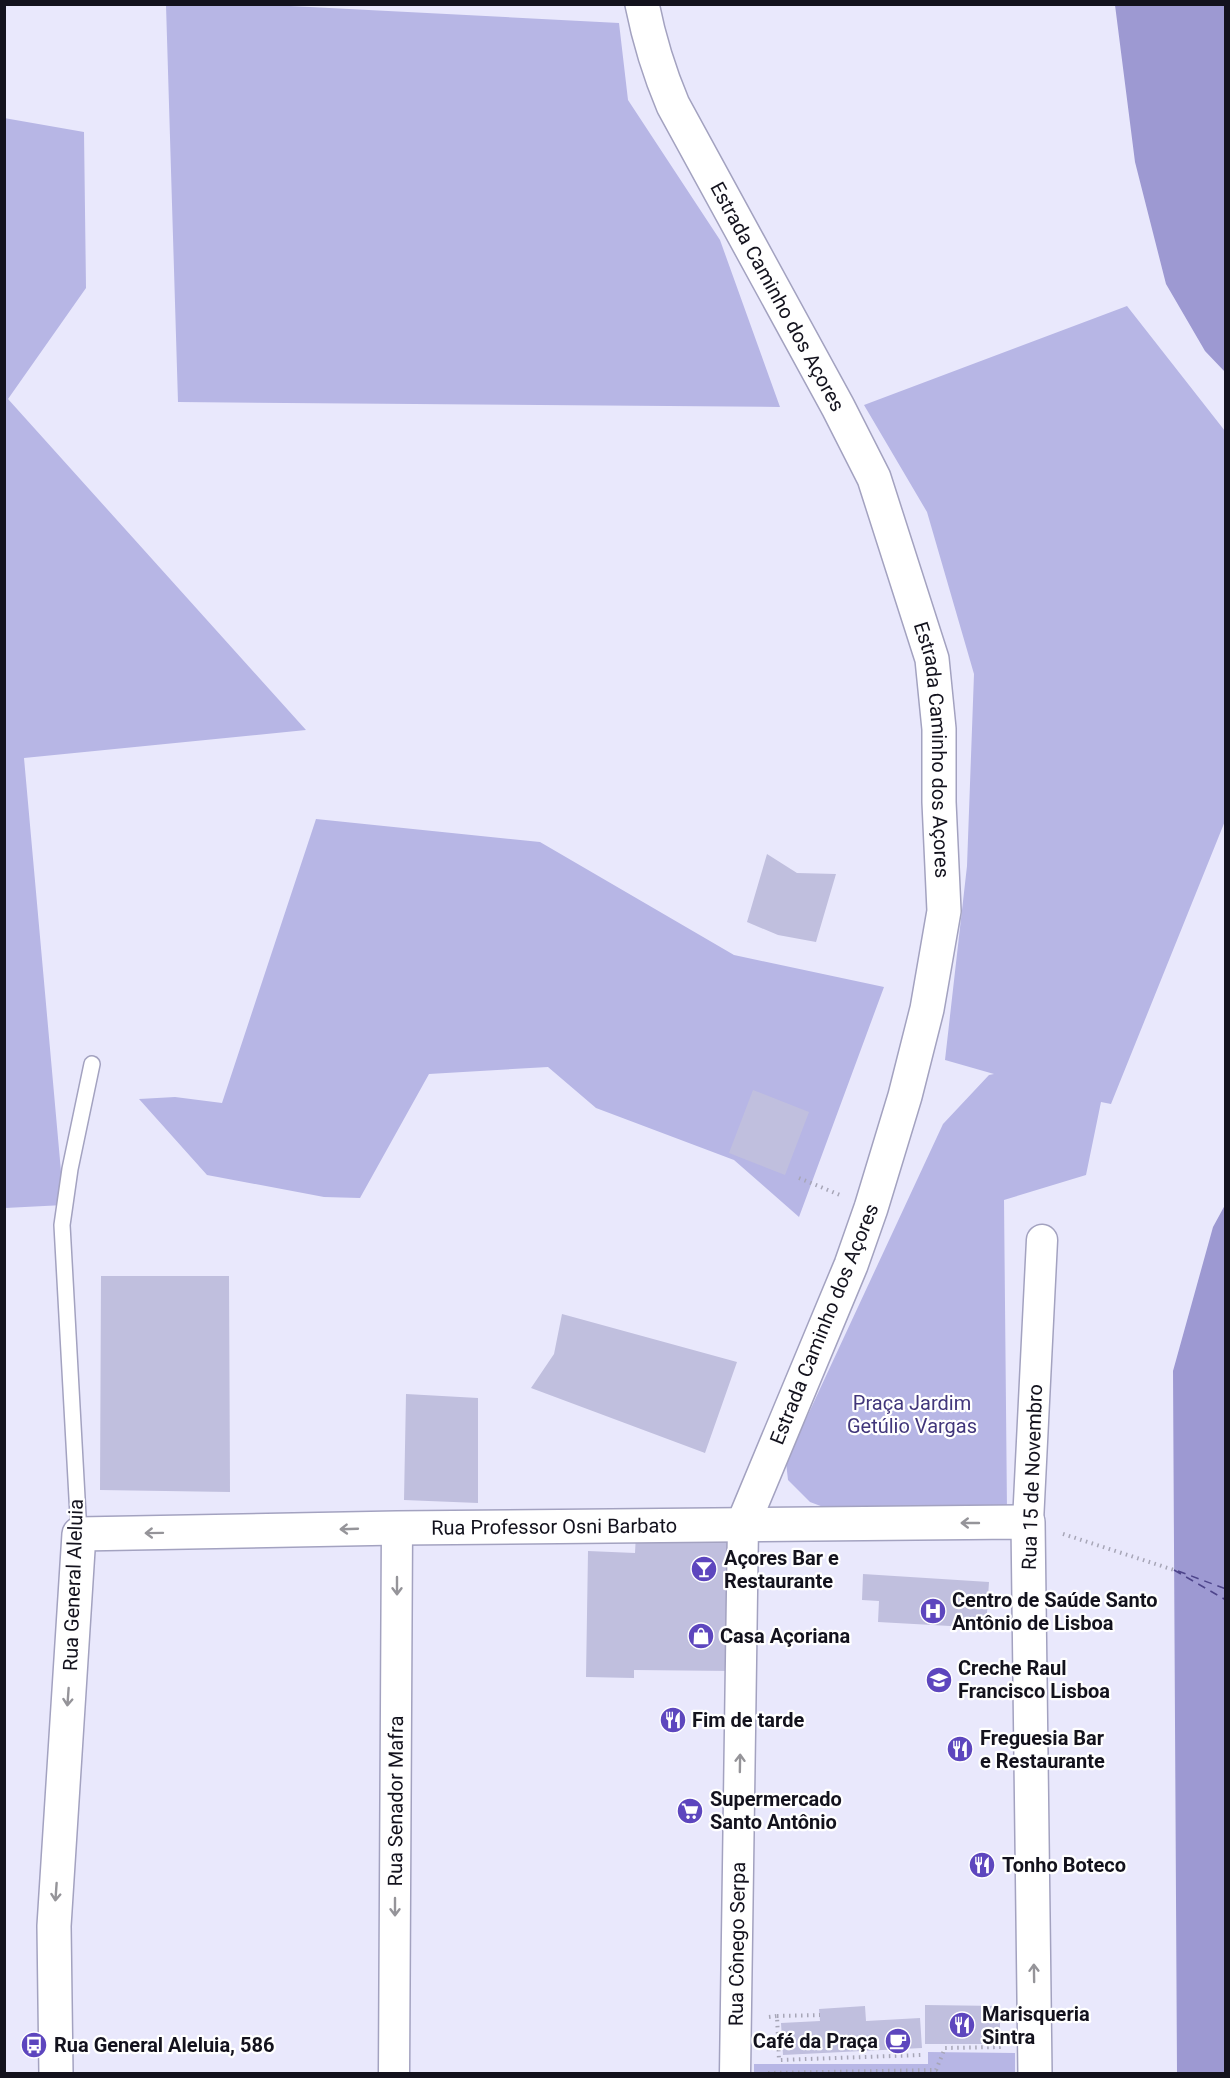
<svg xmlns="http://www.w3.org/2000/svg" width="1230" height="2078" viewBox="0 0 1230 2078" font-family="Roboto,sans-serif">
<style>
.green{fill:#b7b6e5}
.water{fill:#9d99d2}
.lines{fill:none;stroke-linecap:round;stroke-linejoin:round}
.ferry{stroke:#4e458b;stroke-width:1.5;stroke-dasharray:8 6;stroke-linecap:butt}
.building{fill:#c0bfde}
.service-casing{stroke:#a3a2c0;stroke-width:18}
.minor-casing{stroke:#a3a2c0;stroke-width:33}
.secondary-casing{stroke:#a3a2c0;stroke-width:36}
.path{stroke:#a7a6b7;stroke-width:4;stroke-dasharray:1.5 4.5;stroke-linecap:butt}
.service{stroke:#fff;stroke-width:15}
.minor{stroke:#fff;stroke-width:30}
.secondary{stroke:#fff;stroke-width:33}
.oneway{stroke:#959499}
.labels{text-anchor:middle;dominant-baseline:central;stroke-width:4.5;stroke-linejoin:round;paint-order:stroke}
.street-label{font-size:20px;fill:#13121d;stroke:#fff}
.park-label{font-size:20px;fill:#41367b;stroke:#fff}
.poi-label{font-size:20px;font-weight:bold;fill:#13121d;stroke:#fff;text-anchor:start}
</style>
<rect width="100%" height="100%" fill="#e9e8fc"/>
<path class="green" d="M 166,5 L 271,5 L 619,23 L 628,100 L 720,240 L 780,407 L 178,402 Z
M 4,118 L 84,132 L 86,288 L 8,399 L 306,730 L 24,758 L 64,1205 L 5,1208 Z
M 1127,306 L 1225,431 L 1225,821 L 1111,1104 L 1101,1102 L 1086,1175 L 1004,1200 L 1007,1511 L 826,1508 L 810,1502 L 788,1480 L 786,1462 L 943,1124 L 989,1075 L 994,1074 L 945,1060 L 967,866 L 974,674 L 927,512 L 864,405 Z
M 316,819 L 540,842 L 734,955 L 884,987 L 799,1217 L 734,1160 L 596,1108 L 548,1067 L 429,1074 L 360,1198 L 324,1197 L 207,1175 L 139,1099 L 175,1097 L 222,1103 Z
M 928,2052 L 1015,2053 L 1015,2073 L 754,2073 L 754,2064 L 928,2064 Z"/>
<path class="water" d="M 1115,5 L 1225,5 L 1225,372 L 1205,351 L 1166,284 L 1135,162 Z
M 1225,1205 L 1225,2073 L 1177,2073 L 1173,1371 L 1213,1227 Z"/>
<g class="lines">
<path class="ferry" d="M 1174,1570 L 1226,1600
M 1178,1571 L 1226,1589"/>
</g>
<path class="building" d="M 767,854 L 797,873 L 836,874 L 816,942 L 778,935 L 747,922 Z
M 753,1090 L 809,1112 L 785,1175 L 729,1153 Z
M 101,1276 L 229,1276 L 230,1492 L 100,1490 Z
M 562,1314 L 737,1362 L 705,1453 L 531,1388 L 554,1354 Z
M 406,1394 L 478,1398 L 478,1503 L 404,1500 Z
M 636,1534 L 735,1536 L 733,1671 L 634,1670 L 634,1678 L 586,1677 L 588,1551 L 635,1553 Z
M 863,1574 L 989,1582 L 986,1628 L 878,1622 L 879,1601 L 862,1600 Z
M 925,2005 L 1000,2006 L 1000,2044 L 925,2044 Z
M 865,2006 L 866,2021 L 920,2018 L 922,2048 L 783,2055 L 781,2023 L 820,2021 L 819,2009 Z"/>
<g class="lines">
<defs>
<path id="service" d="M 79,1534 L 62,1225 L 70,1169 L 92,1064"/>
<g id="minor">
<path d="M 1028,1522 L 1042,1240"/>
<path id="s1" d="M 394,2074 L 397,1528"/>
<path id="s2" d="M 735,2074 L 743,1524"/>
</g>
<g id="secondary">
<path id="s3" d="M 642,4 C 649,39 659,72 673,105 L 838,407 L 874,478 L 932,659 L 939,729 L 939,802 L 944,911 L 927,1009 L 905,1096 L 871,1208 L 851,1265 L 743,1524"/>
<path id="s4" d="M 56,2074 L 54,1926 L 79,1534 L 397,1528 L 1028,1522 L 1035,2074"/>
</g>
</defs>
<use href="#service" class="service-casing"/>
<use href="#minor" class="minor-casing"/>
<use href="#secondary" class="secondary-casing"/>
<path class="path" d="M 799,1178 L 840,1195
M 1063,1534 L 1174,1570
M 777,2016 L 820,2015
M 769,2017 L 777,2016 L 779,2060 L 921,2055
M 768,2073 L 936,2070 L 945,2048 L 1001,2047"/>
<use href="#service" class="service"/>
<use href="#minor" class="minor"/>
<use href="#secondary" class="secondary"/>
</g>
<defs><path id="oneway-shaft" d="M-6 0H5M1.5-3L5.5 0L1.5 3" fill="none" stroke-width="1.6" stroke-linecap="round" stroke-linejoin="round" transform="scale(1.5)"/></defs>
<g class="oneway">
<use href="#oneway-shaft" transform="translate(970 1523) rotate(180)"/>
<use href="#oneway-shaft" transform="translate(349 1529) rotate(178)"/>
<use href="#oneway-shaft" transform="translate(154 1533) rotate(179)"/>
<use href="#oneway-shaft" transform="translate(397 1586) rotate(90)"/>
<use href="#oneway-shaft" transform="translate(68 1697) rotate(94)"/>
<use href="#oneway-shaft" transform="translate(740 1763) rotate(-89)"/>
<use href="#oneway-shaft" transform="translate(56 1892) rotate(94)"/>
<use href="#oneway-shaft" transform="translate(395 1907) rotate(90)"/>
<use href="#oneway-shaft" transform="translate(1034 1973) rotate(-91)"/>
</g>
<defs>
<symbol id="bar-disc" viewBox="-11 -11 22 22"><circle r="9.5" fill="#5d46be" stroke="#fff"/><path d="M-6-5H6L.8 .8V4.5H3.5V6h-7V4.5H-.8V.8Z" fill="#fff"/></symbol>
<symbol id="hospital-disc" viewBox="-11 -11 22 22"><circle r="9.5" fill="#5d46be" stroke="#fff"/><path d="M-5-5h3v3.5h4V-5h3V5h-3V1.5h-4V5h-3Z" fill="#fff"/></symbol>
<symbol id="shop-disc" viewBox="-11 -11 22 22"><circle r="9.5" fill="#5d46be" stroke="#fff"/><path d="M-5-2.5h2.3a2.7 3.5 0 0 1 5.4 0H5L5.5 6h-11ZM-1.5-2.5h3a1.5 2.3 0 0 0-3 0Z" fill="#fff"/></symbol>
<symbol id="school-disc" viewBox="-11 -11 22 22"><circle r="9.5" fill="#5d46be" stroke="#fff"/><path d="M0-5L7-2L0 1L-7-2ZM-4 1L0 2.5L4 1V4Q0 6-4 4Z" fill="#fff"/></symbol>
<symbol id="restaurant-disc" viewBox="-11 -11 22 22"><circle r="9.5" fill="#5d46be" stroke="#fff"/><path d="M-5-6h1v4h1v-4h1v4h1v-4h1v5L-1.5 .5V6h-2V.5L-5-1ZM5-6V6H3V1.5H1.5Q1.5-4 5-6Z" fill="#fff"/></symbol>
<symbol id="supermarket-disc" viewBox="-11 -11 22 22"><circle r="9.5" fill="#5d46be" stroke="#fff"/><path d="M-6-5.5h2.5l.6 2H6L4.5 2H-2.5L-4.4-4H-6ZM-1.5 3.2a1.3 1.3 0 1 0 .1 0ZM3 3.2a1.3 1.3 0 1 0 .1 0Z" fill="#fff"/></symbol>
<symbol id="cafe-disc" viewBox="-11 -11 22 22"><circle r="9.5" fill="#5d46be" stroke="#fff"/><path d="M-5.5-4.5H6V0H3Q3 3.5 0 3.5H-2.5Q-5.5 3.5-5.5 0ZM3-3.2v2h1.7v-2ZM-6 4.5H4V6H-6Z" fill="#fff"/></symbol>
<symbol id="bus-disc" viewBox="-11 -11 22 22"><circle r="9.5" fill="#5d46be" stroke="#fff"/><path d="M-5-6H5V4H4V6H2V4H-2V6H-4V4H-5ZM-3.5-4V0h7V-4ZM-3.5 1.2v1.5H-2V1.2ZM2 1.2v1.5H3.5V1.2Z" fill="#fff"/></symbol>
</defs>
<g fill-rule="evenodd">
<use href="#bar-disc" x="689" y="1554" width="30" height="30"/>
<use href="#hospital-disc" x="918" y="1596" width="30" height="30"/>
<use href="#shop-disc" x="686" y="1621" width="30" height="30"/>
<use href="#school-disc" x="924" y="1665" width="30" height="30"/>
<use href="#restaurant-disc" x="658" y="1705" width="30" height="30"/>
<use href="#restaurant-disc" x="945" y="1734" width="30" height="30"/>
<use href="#supermarket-disc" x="675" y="1796" width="30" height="30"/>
<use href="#restaurant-disc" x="967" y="1850" width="30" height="30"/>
<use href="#restaurant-disc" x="947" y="2010" width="30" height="30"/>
<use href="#cafe-disc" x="883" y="2026" width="30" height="30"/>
<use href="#bus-disc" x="19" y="2030" width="30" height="30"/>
</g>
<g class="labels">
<g class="street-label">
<text stroke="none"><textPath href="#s3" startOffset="324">Estrada Caminho dos Açores</textPath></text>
<text stroke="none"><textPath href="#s3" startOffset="810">Estrada Caminho dos Açores</textPath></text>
<text transform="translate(824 1324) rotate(-68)">Estrada Caminho dos Açores</text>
<text transform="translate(1032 1477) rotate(-88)">Rua 15 de Novembro</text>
<text stroke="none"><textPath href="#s4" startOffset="1016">Rua Professor Osni Barbato</textPath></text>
<text transform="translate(73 1585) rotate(-88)">Rua General Aleluia</text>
<text stroke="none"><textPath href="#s1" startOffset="273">Rua Senador Mafra</textPath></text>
<text stroke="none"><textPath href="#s2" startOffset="130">Rua Cônego Serpa</textPath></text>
</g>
<g class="park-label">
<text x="912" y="1403">Praça Jardim<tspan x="912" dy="23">Getúlio Vargas</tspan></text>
</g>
<g class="poi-label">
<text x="724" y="1558">Açores Bar e<tspan x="724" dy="23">Restaurante</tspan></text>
<text x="952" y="1600">Centro de Saúde Santo<tspan x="952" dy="23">Antônio de Lisboa</tspan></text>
<text x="720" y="1636">Casa Açoriana</text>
<text x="958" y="1668">Creche Raul<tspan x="958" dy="23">Francisco Lisboa</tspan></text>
<text x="692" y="1720">Fim de tarde</text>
<text x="980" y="1738">Freguesia Bar<tspan x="980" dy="23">e Restaurante</tspan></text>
<text x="710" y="1799">Supermercado<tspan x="710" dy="23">Santo Antônio</tspan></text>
<text x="1002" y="1865">Tonho Boteco</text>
<text x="982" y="2014">Marisqueria<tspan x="982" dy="23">Sintra</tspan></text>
<text x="878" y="2041" text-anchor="end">Café da Praça</text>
<text x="54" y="2045">Rua General Aleluia, 586</text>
</g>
</g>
<rect width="1230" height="2078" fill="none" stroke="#13121d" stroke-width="12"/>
</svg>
